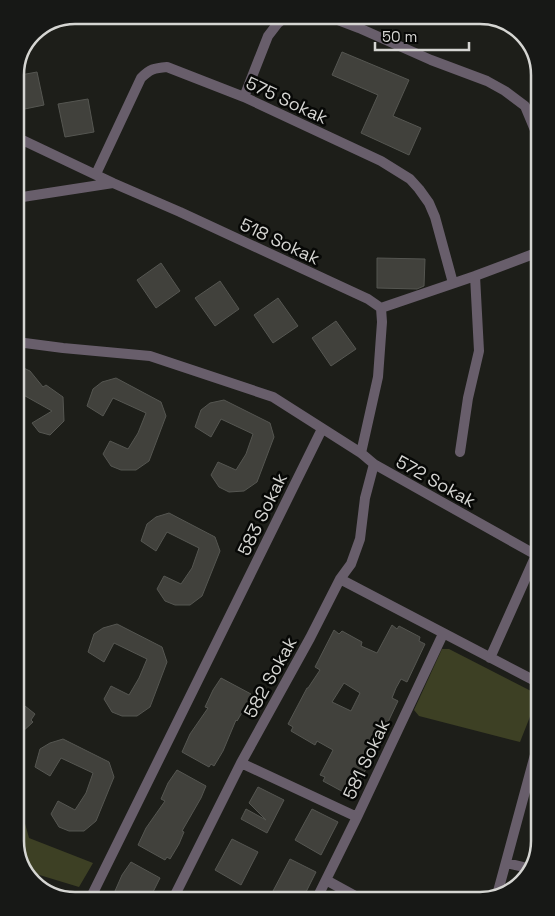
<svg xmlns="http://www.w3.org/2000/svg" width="555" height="916" viewBox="0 0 555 916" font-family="'Space Grotesk',sans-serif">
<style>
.park{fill:#3d4024}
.building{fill:#41413c;stroke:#555651;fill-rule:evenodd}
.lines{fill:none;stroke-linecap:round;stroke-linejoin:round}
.street{stroke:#685e6b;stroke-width:10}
.labels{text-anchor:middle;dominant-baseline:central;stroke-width:5;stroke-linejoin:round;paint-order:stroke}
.street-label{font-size:18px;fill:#d5d5d2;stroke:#070806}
.rim{fill:none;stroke:#d5d5d2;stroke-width:2.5}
</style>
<rect width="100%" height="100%" fill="#1d1e19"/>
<path class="park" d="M 442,649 L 449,649 L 531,691 L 535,704 L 520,742 L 419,716 L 414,710 Z
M 21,809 L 29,838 L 93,863 L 79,887 L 23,870 L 21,868 Z"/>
<path class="building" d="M 342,52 L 409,80 L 393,116 L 421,128 L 409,155 L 361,133 L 378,95 L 332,75 Z
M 37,72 L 44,105 L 15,111 L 15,76 Z
M 88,99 L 94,132 L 65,137 L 58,104 Z
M 377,258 L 425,259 L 424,286 L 417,289 L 377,288 Z
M 161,263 L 180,291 L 156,308 L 137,280 Z
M 220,281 L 239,309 L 215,326 L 195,298 Z
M 278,298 L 298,326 L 273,343 L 254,315 Z
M 336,321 L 356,349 L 331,366 L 312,338 Z
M 17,365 L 30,371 L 43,387 L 46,385 L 63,397 L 64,421 L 50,435 L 39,432 L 32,423 L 52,411 L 18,392 L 24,388 L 17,381 Z
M 116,378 L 161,402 L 166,416 L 149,461 L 136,470 L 121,470 L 111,466 L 103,454 L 110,441 L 128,449 L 138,433 L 146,413 L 113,398 L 103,416 L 87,406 L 93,389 L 102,382 Z
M 224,400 L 270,423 L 274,437 L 257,482 L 244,491 L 229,492 L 219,487 L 211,475 L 218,462 L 236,470 L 246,454 L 253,434 L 221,419 L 211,437 L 195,427 L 201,410 L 210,403 Z
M 169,513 L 215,537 L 220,551 L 202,596 L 190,605 L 175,605 L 165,601 L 157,589 L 164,576 L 181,584 L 192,568 L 199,548 L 167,532 L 156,551 L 141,541 L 147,524 L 156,517 Z
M 117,624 L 162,647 L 167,662 L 150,707 L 137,716 L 122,716 L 112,712 L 104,699 L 111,686 L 129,695 L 139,678 L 147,659 L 114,643 L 104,662 L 88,652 L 94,634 L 103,628 Z
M 392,625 L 397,629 L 399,626 L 420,637 L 419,641 L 425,644 L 407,682 L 401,679 L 396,688 L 392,698 L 398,701 L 354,794 L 349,791 L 347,794 L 323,781 L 325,777 L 320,775 L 333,750 L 317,741 L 315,745 L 291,731 L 293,727 L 288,724 L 307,688 L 308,688 L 320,670 L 315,667 L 334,630 L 339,634 L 342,631 L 362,642 L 361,646 L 377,653 ZM 344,683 L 360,693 L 351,711 L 332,702 Z
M 221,678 L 251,694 L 246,706 L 237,721 L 236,720 L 223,751 L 214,766 L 211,764 L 209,767 L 182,752 L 190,734 L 208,708 L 205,707 L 213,690 Z
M 20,702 L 35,714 L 31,720 L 33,722 L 20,734 Z
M 63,739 L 109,762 L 114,777 L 96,821 L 84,831 L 69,831 L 59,827 L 51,814 L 58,801 L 75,810 L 86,793 L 93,773 L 61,758 L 50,776 L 35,767 L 40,749 L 50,743 Z
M 177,770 L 206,786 L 201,798 L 182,831 L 184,832 L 179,844 L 170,859 L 167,857 L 165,860 L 138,845 L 146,828 L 165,801 L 161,799 L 168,783 Z
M 258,787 L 284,800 L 267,833 L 241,819 L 246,809 L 266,820 L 249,803 Z
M 312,809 L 338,822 L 321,855 L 295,840 Z
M 232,839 L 258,852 L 241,885 L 215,870 Z
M 290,859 L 316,872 L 303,898 L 285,898 L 273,891 Z
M 131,862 L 160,878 L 149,900 L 131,900 L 115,891 L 122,875 Z"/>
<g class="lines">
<path class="street" d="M 325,15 L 359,28 L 431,60 L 487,81 L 505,91 L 525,106 L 535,130
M 244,97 L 268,36 L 278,23 L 288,15
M 16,137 L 113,183 L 180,212 L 368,299 L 381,308 L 475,276 L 536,253
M 96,174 L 141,78 C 150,69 154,68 167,67 L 244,97 L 381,161 L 410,179 L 419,189 L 429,203 L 435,217 L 453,283
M 16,198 L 113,183
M 16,198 L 21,140
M 17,342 L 63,348 L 150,356 L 273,397 L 361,453 L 374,464 L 538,556
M 460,452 L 468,398 L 479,351 L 475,276
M 361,453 L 378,377 L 382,322 L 381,308
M 340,579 L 539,683
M 490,658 L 536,555
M 241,763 L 357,817
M 506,863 L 532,869
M 326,880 L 357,897
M 497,895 L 539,740
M 317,898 L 357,817 L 443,634
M 173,899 L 241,763 L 310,638 L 340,579 L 351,564 L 360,539 L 365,498 L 374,464
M 89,901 L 322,429"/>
</g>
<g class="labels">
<g class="street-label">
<text transform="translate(287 100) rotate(25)">575 Sokak</text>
<text transform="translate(280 241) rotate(25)">518 Sokak</text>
<text transform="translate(436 481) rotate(29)">572 Sokak</text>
<text transform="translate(262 514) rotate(-64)">583 Sokak</text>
<text transform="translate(270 677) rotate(-61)">582 Sokak</text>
<text transform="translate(366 759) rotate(-65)">581 Sokak</text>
</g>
</g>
<path d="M0 0H555V916H0ZM75 24H480A51 51 0 0 1 531 75V841A51 51 0 0 1 480 892H75A51 51 0 0 1 24 841V75A51 51 0 0 1 75 24Z" fill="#171816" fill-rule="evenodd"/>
<path class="rim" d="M75 24H480A51 51 0 0 1 531 75V841A51 51 0 0 1 480 892H75A51 51 0 0 1 24 841V75A51 51 0 0 1 75 24Z"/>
<path d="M375 42v8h94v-8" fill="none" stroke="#d5d5d2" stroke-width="2.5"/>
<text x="382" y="42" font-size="15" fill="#d5d5d2" stroke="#070806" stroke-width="4" paint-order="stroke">50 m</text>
</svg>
